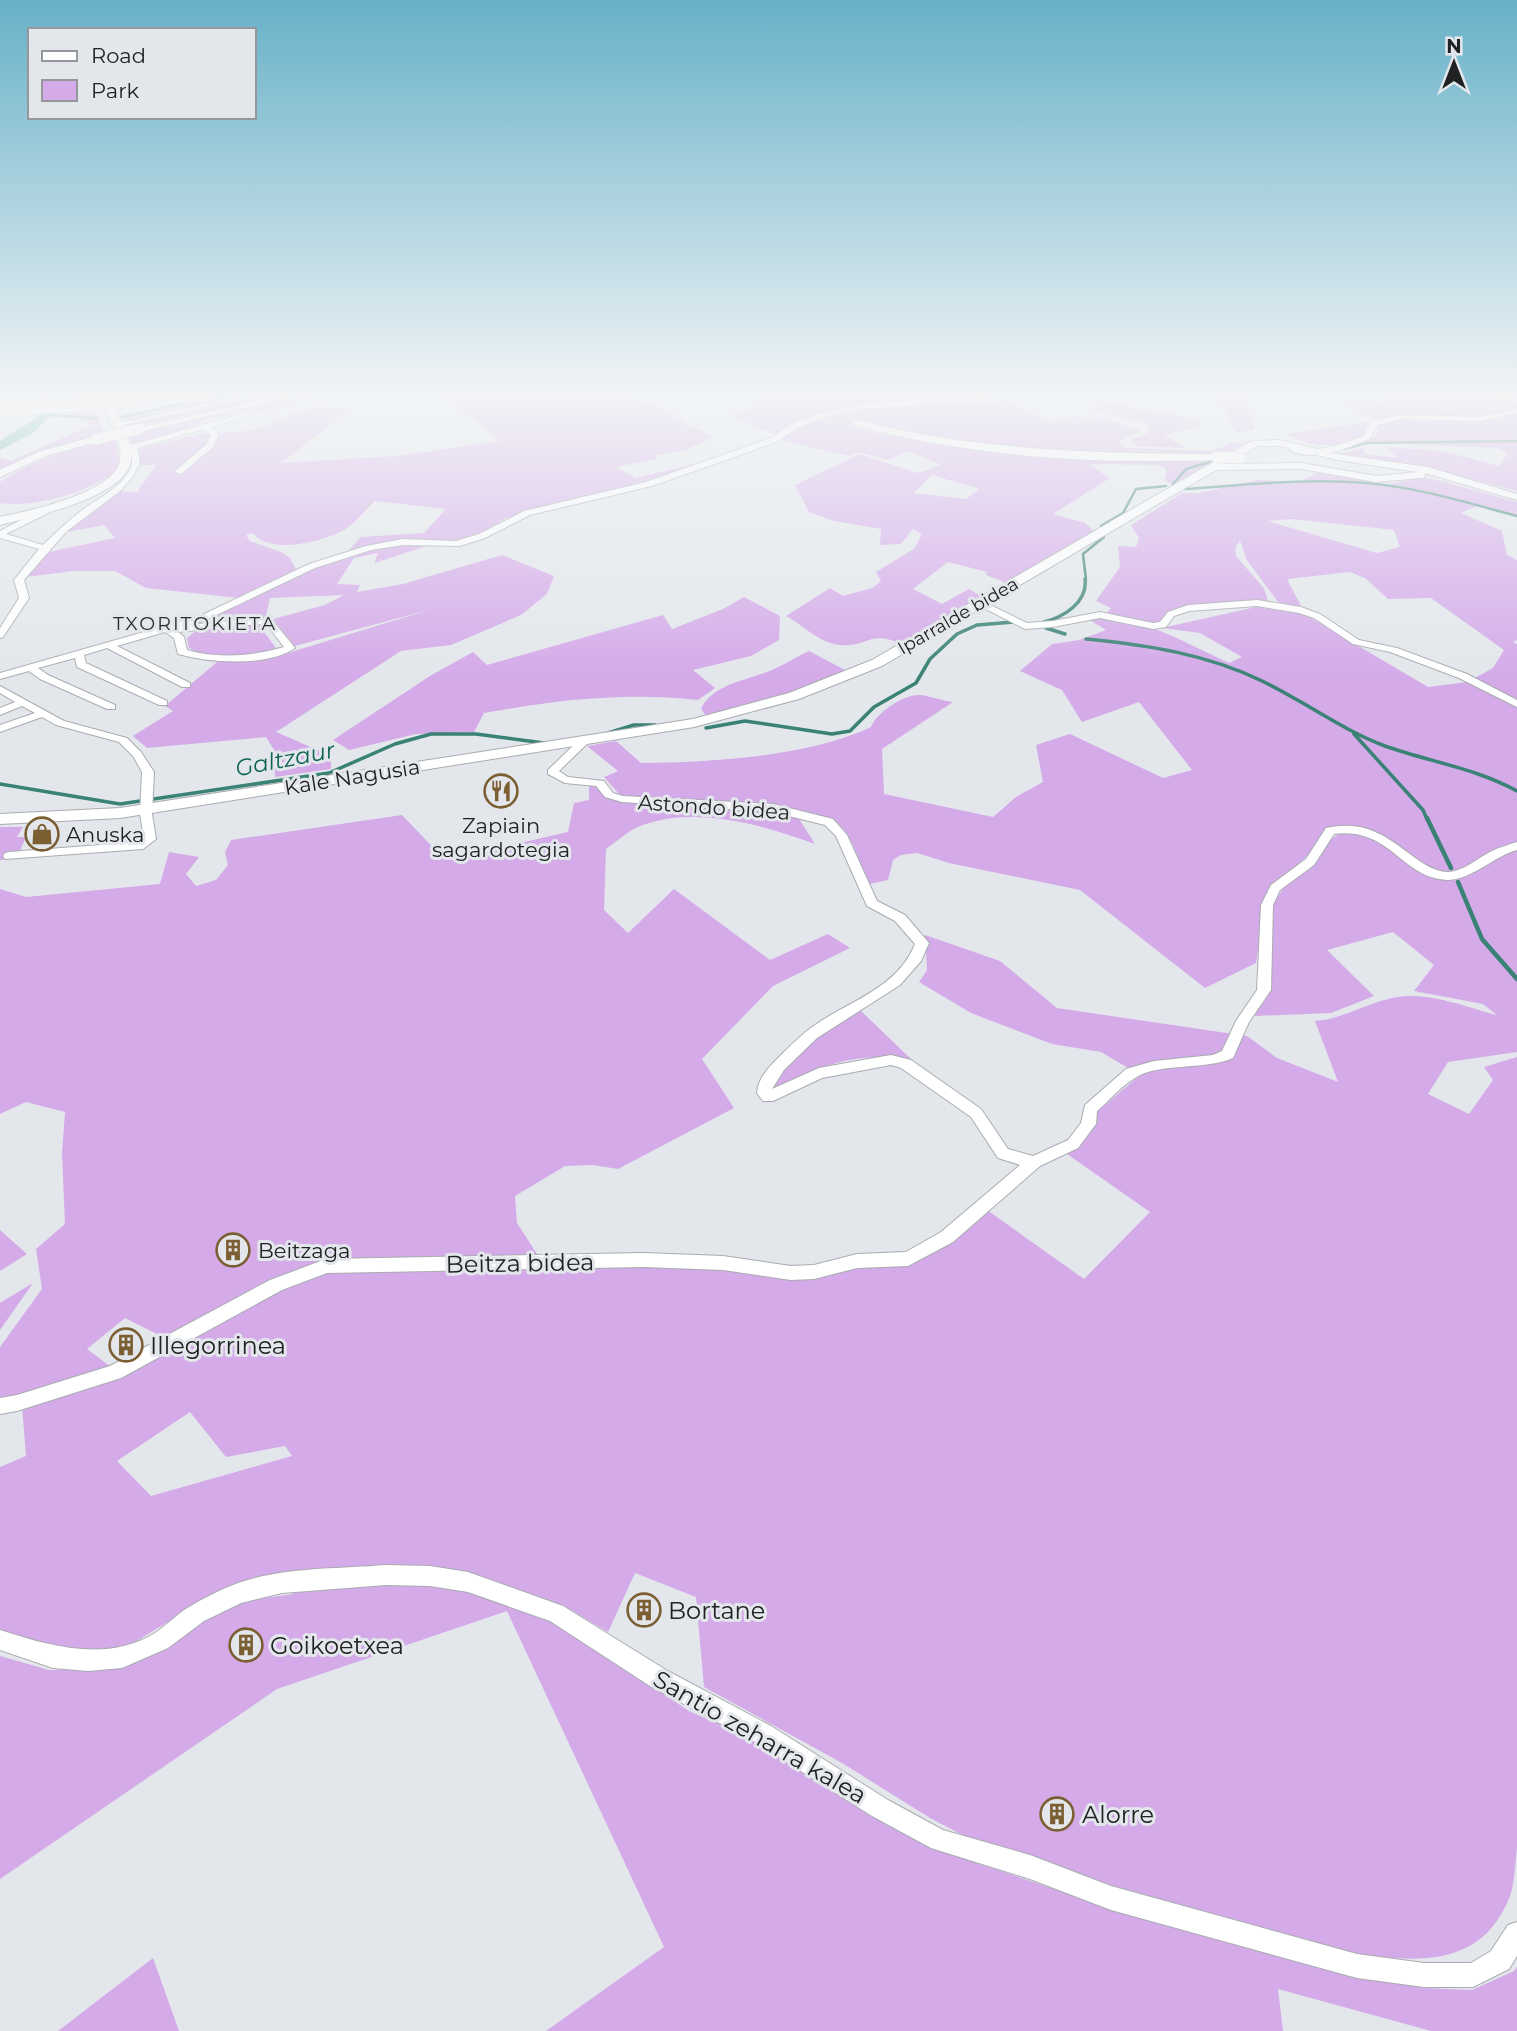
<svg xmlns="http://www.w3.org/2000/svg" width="1517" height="2031" viewBox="0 0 1517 2031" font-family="Montserrat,sans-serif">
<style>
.green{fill:#d4aae9;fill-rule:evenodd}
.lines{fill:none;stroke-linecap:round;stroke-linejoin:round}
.stream-far2{stroke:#3a8275;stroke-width:2.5}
.stream-far1{stroke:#3a8275;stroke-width:3.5}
.stream{stroke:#3a8275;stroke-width:4.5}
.river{fill:#45ac98;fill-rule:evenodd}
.secondary-tunnel{stroke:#bcbfc3;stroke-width:11;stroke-dasharray:11 5;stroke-linecap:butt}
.street-casing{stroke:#a8acb0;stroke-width:2}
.secondary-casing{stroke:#a8acb0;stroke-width:2}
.highway-casing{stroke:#a8acb0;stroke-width:2}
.street{fill:#fff;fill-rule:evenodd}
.secondary{fill:#fff;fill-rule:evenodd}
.highway{fill:#fff;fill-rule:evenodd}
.secondary-bridge-casing{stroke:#a8acb0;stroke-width:12;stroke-linecap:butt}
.highway-bridge-casing{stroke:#a8acb0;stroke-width:15;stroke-linecap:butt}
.secondary-bridge{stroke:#fff;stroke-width:11}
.highway-bridge{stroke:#fff;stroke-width:14}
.labels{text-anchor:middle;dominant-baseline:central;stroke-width:6;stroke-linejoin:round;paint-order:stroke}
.far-street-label{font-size:18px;fill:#202123;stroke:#e3e7eb}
.far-neighbourhood-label{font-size:19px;letter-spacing:2px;fill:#2b2e30;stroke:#e3e7eb}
.street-label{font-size:21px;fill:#202123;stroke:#e3e7eb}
.poi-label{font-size:21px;fill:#202123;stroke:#e3e7eb;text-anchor:start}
.water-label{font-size:23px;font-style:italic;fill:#0d6254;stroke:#e3e7eb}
.near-street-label{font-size:24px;fill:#202123;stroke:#e3e7eb}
.near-poi-label{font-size:24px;fill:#202123;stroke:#e3e7eb;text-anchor:start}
</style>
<rect width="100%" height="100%" fill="#e3e7eb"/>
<path class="green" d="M 258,394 L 129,420 L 120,419 L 197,402 L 198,398 Z
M 274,394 L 288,394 L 126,429 L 124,425 Z
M 316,394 L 328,394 L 254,414 L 241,411 L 203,420 L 197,431 L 134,446 L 128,434 Z
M 421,394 L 612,394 L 610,395 L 664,408 L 686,424 L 715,437 L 685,450 L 655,455 L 658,459 L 616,467 L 636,478 L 694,464 L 664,478 L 505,518 C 458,551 452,540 400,540 C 381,541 363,547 346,553 L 361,537 L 424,533 L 446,509 L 375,501 C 365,510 354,525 342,531 C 321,542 269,555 253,533 L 246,535 L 250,541 L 281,552 L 290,558 L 297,572 L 239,598 L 146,588 L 115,571 L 73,571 L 26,577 L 48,552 L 115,538 L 104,525 L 67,532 L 86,512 L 115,491 L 137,492 L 156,465 L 140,465 L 138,449 L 200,434 L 248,431 L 317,406 L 349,410 L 281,463 L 397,456 L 499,441 L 449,399 Z
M 676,394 L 992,394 L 844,408 L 777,435 L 731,416 L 759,406 L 754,396 Z
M 1216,394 L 1252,394 L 1244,400 L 1255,429 L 1237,433 Z
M 1401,394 L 1447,394 L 1517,402 L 1517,439 L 1489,441 L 1517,442 L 1517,491 L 1426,467 L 1340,454 L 1363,448 L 1366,454 L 1398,458 L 1386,447 L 1443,451 L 1499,466 L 1508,453 L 1495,448 L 1372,443 L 1342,448 L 1376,437 L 1378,431 L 1372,419 L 1337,399 L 1389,403 L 1386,396 Z
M 1008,401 L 1048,422 L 1076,416 L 1087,421 L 1101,417 L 1142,431 L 1121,440 L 1120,443 L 1126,448 L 1213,451 L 1232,443 L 1243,444 L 1225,454 L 1023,448 L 949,440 L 853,422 L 856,428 C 973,457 1093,461 1213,462 L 1172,485 L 1165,480 L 1167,469 L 1158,465 L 1088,464 L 1110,478 L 1053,514 L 1085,523 L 1095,532 L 1007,583 L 986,575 L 987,572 L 948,562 L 913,589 L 942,604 L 969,589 L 982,597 L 900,644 C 872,629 865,648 840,645 C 819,643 803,625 786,616 L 830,588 L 843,596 L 872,588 L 881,581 L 876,572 L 915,548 L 922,534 L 913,529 L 901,544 L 880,545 L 881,529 L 834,521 L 809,512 L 795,485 L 859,454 L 918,473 L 941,465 L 909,451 L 888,460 L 857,452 L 848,456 L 777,439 C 848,394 929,411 1008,401 ZM 932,475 L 980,489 L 966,499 L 914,493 Z
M 1102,401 L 1202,421 L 1201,426 L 1164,435 L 1185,448 L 1135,446 L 1131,440 L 1145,435 L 1149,427 L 1146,424 L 1089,409 Z
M 93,408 L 105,433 L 37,452 L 0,469 L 0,458 L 11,461 L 91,425 L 63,410 Z
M 1367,422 L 1370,426 L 1366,436 C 1326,446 1325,452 1286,434 Z
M 115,437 L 120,466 C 99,491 31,509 0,503 L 0,482 C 36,458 72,448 115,437 Z
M 1323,471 L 1385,485 L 1418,478 L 1434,479 L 1517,502 L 1517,517 L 1477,506 L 1461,513 L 1502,531 L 1507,555 L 1517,560 L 1517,640 L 1513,642 L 1517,644 L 1517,702 L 1473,679 L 1493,668 L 1504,650 L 1431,598 L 1388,599 L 1365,578 L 1350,572 L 1287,579 L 1302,608 L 1278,602 L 1246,559 L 1240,540 L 1235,549 L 1236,556 L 1264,588 L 1268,601 C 1234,609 1184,592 1160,623 L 1152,624 L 1107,613 L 1111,608 L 1096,601 L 1120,567 L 1118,546 L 1136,547 L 1139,538 L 1131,525 L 1182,493 L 1199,493 L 1257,480 L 1298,482 ZM 1292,519 L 1394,530 L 1400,547 L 1377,553 L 1267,521 Z
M 389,544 L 427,546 L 374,563 L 378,553 L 354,558 L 337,584 L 360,585 L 357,592 L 403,584 L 502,555 L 554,576 L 547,594 L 521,615 L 451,645 L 401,651 L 276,732 L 331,756 L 331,769 L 275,777 L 274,750 L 266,737 L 147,748 L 133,736 L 173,711 L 165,706 L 223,657 L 281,655 L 432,609 L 295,646 L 273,619 L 325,605 L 344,595 L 270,598 L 265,620 L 202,626 L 207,621 L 205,619 L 315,567 Z
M 744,597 L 780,616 L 779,640 L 751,656 L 693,670 L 715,688 L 698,700 C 622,692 558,700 484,713 L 474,732 L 416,734 L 349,750 L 333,740 L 430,676 L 473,652 L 487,665 L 663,615 L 672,629 L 723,609 Z
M 1260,606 L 1306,615 L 1428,687 L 1468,682 L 1517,706 L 1517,1052 L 1448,1062 L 1428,1094 L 1469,1114 L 1493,1080 L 1484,1067 L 1517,1057 L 1517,1847 C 1515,1863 1515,1882 1510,1896 C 1483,1966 1421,1963 1358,1954 L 999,1854 L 930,1818 L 842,1763 L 704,1687 L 696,1597 L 635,1573 L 608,1632 L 561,1604 L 564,1628 L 689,1711 L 765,1744 L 944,1852 L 1120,1911 L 1423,1988 L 1472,1990 L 1514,1971 L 1517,1967 L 1517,2031 L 1431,2031 L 1278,1989 L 1283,2031 L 546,2031 L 664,1947 L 507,1611 L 277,1689 L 0,1879 L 0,1656 L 49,1670 L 91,1670 L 237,1602 L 293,1594 L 314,1572 L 201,1602 L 125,1648 L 91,1653 L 0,1633 L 0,1467 L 26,1456 L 22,1406 L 0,1398 L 0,1347 L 42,1289 L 36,1249 L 65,1224 L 62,1153 L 65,1112 L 26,1102 L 0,1114 L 0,889 L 26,897 L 160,884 L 169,852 L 199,857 L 186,874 L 196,886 L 216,880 L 228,865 L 225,852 L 231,840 L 402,815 L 445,860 L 568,832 L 574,803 L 589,800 L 589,783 C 605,784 613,800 629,803 L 796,814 L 815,844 C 764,825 692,804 638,827 C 627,832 616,842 606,849 L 604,910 L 628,933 L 674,889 L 770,960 L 828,934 L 850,948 L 773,986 L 702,1059 L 734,1108 L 618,1169 L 593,1165 L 565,1166 L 515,1196 L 517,1223 L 539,1257 L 338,1260 L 167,1339 L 125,1318 L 87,1349 L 123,1376 C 195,1339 263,1286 343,1268 L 642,1263 L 900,1266 C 937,1258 960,1233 987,1210 L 1084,1279 L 1150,1212 L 1067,1154 L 1093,1125 L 1098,1111 L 1140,1075 L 1101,1052 L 1052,1044 L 971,1013 L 919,982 L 927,970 L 925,935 L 1000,961 L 1057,1008 L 1247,1036 L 1277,1058 L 1338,1082 L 1315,1021 C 1343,1019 1365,1004 1392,998 C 1425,990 1466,1007 1497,1015 L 1483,1004 L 1414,991 L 1434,965 L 1393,932 L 1327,950 L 1374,996 L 1331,1013 L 1254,1016 L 1270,992 L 1272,904 L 1289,881 L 1319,859 L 1327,842 L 1343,831 L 1332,827 L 1324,830 C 1314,853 1305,856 1290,873 C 1264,903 1262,925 1256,963 L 1205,988 L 1080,890 L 949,863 L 917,853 L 901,855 L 893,860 L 888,880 L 869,884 C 859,864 853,833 834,820 L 775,806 L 620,795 L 604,777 L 618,771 L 587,746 L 616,741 L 641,763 C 710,762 808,757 871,727 C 876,713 904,694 920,695 C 931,696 942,701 953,702 L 882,749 L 884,794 L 993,817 L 1016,797 L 1043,782 L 1036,745 L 1070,734 L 1163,778 L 1192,770 L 1139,702 L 1082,722 L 1062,690 L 1020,671 L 1052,644 L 1079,640 L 1106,630 L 1088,619 C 1136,612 1187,644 1229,663 L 1242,657 L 1200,633 L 1162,628 ZM 190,1412 L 226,1457 L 285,1446 L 292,1456 L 151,1496 L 117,1461 Z
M 257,622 L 278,651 C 252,655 212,662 189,648 L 187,638 L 197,630 Z
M 809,651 L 847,671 L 778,696 L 706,716 L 701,709 C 713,683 750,680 774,669 C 786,664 797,656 809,651 Z
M 0,827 L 23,827 L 17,837 L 26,837 L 17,858 L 0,860 Z
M 860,1010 L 913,1061 C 879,1053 841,1058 810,1073 C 796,1080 785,1087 769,1090 C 782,1051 828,1030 860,1010 Z
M 0,1230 L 27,1254 L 0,1271 Z
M 33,1283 L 0,1330 L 0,1303 Z
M 153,1958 L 179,2031 L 58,2031 Z"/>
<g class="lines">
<path class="stream-far2" d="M 212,397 L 229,394
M 49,415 L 97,418
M 118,418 L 190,402
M 1344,449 L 1367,443 L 1517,441
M 1173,484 L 1186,469 L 1213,461
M 1185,489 C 1245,485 1306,478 1366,483 C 1417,487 1468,503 1517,516
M 1101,526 L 1123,513 L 1136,489 L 1166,486
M 1086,580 L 1083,554 L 1104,537"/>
<path class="stream-far1" d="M 1044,622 C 1064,617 1088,602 1085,579
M 1046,628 L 1065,634
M 1086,639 C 1147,645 1207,654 1262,681 C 1304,701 1342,730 1385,746 C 1430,762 1475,768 1517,791
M 706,728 L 745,721 L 832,734 L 850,731 L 874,707 L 916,683 L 930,659 L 957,634 L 977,625 L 1014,622
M 608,733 L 634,725 L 655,725
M 1354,734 L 1423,810 L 1427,819
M 0,784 L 120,804 L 329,773 L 395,744 L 431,734 L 476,734 L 544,743"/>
<path class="stream" d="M 1427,818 L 1451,868
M 1458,882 L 1482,939 L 1517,979"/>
<path class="river" d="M 60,394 L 73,394 L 33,433 L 0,450 L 0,441 L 32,421 Z"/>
<path class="secondary-tunnel" d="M 783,394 L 857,423"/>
<defs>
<path id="street" d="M 253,394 L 267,394 L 114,427 L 110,425 Z
M 989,394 L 1003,394 L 975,401 L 860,409 L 829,416 L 799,427 L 777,442 L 652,486 L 530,515 L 485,538 L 460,546 L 403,545 L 371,550 L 315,568 L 206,620 L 189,625 L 258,618 L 273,621 L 295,648 C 267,667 210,663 178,654 L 174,638 L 165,632 L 117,646 L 190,683 L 190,687 L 182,687 L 107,648 L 84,655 L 86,663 L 167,701 L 167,705 L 159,705 L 77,667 L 75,658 L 38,668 L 48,675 L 115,705 L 115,709 L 107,709 L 40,679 L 29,671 L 0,679 L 0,673 L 200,616 L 309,564 L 366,546 L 403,539 L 456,541 L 479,534 L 524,511 L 646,482 L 771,438 L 793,423 L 824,412 L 860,405 ZM 258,624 L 267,625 L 284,647 C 253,656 218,659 187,650 L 184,637 L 178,632 Z
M 1517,409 L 1517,413 L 1481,421 L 1401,419 L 1377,425 L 1370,439 C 1346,448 1314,463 1289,450 L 1293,448 C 1319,453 1340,445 1364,436 L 1371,421 L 1401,415 L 1481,417 Z
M 248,412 L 255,414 L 211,427 L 219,434 L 213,447 L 181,474 L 174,472 L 207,444 L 211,435 L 204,429 L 137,448 L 140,463 L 132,478 L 120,491 L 66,532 L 24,580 L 29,598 L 3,637 L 0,638 L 0,628 L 19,598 L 14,580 L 39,549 L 0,538 L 0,531 L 44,508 L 50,508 L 50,512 L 6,534 L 43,545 C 55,533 67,522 81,511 C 97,499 123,487 131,467 C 133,461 132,456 130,450 L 123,451 L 123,447 Z
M 1257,600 L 1301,607 L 1320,614 L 1359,640 L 1397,648 L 1467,674 L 1517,700 L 1517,707 L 1459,678 L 1390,652 L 1353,644 L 1314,618 L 1299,613 L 1257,606 L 1189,611 L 1174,616 L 1166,627 L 1153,629 L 1100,618 L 1053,627 L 1025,629 L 974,603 L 982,601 L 1027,623 L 1053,621 L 1100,612 L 1153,623 L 1160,622 L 1168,612 L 1188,605 Z
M 0,686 L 64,721 L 127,738 L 141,752 L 154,772 L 152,814 L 156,839 L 143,849 L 5,859 L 3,856 L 5,853 L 9,852 L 140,842 L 144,838 L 140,814 L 142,772 L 133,756 L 119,742 L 56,725 L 42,717 L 0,732 L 0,725 L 35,713 L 22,706 L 0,715 L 0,708 L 15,702 L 0,693 Z
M 584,738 L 588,739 L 588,743 L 559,771 L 568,777 L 604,781 L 613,793 L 623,796 L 773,804 L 833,819 L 847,835 L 877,901 L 905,915 L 929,943 L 921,961 L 900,985 L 817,1038 L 784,1070 L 772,1089 L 819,1068 L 891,1055 L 911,1060 L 981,1109 L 1008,1149 L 1033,1156 L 1068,1140 L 1081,1123 L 1085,1105 L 1126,1069 L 1154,1061 L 1213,1055 L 1222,1051 L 1236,1021 L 1257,990 L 1261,905 L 1271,885 L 1306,859 L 1326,828 C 1367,819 1387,837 1418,860 C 1427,866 1437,872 1448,872 C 1463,872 1479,857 1492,851 C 1500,847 1508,845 1517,842 L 1517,850 C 1494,856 1472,880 1447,880 C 1401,878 1391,827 1334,834 L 1314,865 L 1280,890 L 1273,905 L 1271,990 L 1249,1022 L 1233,1058 C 1203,1071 1159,1062 1135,1078 C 1121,1086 1109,1101 1097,1111 L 1096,1124 L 1078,1148 L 1040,1166 L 953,1242 L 908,1266 L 857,1268 L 814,1279 L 791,1280 L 723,1270 L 644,1267 L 327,1273 L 282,1290 L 121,1378 L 17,1411 L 0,1414 L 0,1398 L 17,1395 L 110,1366 L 270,1280 L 326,1259 L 644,1253 L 723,1256 L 791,1266 L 814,1265 L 857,1254 L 906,1252 L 941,1232 L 1020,1165 L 998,1158 L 971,1117 L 901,1068 L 891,1065 L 822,1078 L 773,1101 L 763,1101 L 757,1093 C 758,1078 769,1067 779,1057 C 792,1044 805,1031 821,1021 C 856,999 899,985 915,944 L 895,921 L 867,906 L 836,836 L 825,825 L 773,812 L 622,802 L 605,797 L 596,786 L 565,783 L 548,774 L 548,770 L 580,739 Z
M 386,1565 L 430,1566 L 468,1572 L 563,1606 L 666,1670 L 771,1726 L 888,1800 L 943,1830 L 1030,1855 L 1111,1886 L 1357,1954 L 1424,1963 L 1471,1963 L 1491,1951 L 1508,1925 L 1517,1922 L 1517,1956 L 1509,1969 L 1473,1987 L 1424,1987 L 1357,1978 L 1111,1910 L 1030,1879 L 931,1848 L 872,1816 L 755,1742 L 650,1686 L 550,1621 L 468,1592 L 430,1586 L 386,1585 L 282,1593 L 241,1603 L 204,1621 L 168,1648 L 122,1668 L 88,1671 L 53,1668 L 0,1650 L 0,1630 C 50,1646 106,1663 155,1633 C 167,1625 177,1614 189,1607 C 204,1598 222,1589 238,1583 C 284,1567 337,1569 386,1565 Z"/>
<path id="secondary" d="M 97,394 L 107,394 C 115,413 134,439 131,460 C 126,498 31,517 0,525 L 0,517 C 28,511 114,493 120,461 C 124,440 105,413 97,394 Z
M 286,394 L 305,394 L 139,432 L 134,429 Z
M 857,420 C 978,451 1092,453 1216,454 L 1221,458 L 1252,441 L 1280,440 L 1337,454 L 1428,467 L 1517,494 L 1517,500 L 1425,473 L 1425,477 L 1421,478 L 1376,482 L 1301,469 L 1216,470 L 882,666 L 799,699 L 694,727 L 120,818 L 0,824 L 0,814 L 120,808 L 693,719 L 789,693 L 872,660 L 1217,460 C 1095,465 971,457 853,425 L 853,421 ZM 1258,446 L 1280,446 L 1337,460 L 1418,472 L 1376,476 L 1301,463 L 1226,464 Z
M 96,436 L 100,437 L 100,441 L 46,456 L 0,477 L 0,470 L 38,452 Z"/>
<path id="highway" d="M 1477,394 L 1517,395 L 1517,403 Z"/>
</defs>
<use href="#street" class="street-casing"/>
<use href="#secondary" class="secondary-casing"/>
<use href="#highway" class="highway-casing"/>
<use href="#street" class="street"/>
<use href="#secondary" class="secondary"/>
<use href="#highway" class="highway"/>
<defs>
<path id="secondary-bridge" d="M 96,439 L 139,429
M 1216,457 L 1239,458"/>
<path id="highway-bridge" d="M 0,410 L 210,394"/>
</defs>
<use href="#secondary-bridge" class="secondary-bridge-casing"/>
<use href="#highway-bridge" class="highway-bridge-casing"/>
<use href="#secondary-bridge" class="secondary-bridge"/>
<use href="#highway-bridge" class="highway-bridge"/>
</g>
<linearGradient id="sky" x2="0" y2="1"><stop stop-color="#67b1c8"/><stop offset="0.58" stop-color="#f2f4f6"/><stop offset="1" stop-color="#f2f4f6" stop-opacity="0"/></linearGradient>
<rect width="1517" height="678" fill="url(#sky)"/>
<defs>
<symbol id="restaurant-ring" viewBox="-11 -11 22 22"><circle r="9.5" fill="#e3e7eb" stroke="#7b5e32" stroke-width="1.5"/><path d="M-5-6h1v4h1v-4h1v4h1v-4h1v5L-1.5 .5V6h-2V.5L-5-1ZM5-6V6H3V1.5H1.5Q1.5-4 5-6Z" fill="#7b5e32"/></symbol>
<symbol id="shop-ring" viewBox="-11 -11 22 22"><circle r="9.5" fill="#e3e7eb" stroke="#7b5e32" stroke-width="1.5"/><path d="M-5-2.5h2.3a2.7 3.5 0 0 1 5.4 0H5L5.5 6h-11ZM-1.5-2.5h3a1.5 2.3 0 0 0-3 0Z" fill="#7b5e32"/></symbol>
<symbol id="building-ring" viewBox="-11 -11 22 22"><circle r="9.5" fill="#e3e7eb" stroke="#7b5e32" stroke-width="1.5"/><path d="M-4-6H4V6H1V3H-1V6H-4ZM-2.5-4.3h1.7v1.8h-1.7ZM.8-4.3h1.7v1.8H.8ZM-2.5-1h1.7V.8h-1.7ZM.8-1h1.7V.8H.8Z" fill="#7b5e32"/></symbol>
</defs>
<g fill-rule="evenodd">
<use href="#restaurant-ring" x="482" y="772" width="38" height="38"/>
<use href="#shop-ring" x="23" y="815" width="38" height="38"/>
<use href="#building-ring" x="214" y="1231" width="38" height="38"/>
<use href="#building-ring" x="107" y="1326" width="38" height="38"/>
<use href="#building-ring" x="625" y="1591" width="38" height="38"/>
<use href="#building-ring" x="227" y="1626" width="38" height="38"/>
<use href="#building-ring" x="1038" y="1795" width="38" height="38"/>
</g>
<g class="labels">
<g class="far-street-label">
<text transform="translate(958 616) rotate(-30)">Iparralde bidea</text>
</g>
<g class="far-neighbourhood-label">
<text x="195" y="623">TXORITOKIETA</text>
</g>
<g class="street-label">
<text transform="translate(352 777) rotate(-9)">Kale Nagusia</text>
<text transform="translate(714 807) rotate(4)">Astondo bidea</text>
</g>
<g class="poi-label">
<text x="501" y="825" text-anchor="middle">Zapiain<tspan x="501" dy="24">sagardotegia</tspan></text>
<text x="66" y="834">Anuska</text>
<text x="258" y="1250">Beitzaga</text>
</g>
<g class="water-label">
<text transform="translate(285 759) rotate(-11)">Galtzaur</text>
</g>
<g class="near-street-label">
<text transform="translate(520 1263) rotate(-1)">Beitza bidea</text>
<text transform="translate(760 1737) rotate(30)">Santio zeharra kalea</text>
</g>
<g class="near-poi-label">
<text x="150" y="1345">Illegorrinea</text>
<text x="668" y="1610">Bortane</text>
<text x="270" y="1645">Goikoetxea</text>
<text x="1082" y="1814">Alorre</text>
</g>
</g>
<rect x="28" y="28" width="228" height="91" fill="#e3e7eb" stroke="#95989b" stroke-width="2"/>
<rect x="42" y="51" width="35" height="10" fill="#ffffff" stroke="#95989b" stroke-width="2"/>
<text x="91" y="63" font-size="21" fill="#202123">Road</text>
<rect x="42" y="80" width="35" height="21" fill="#d4aae9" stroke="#95989b" stroke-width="2"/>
<text x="91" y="98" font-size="21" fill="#202123">Park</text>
<g transform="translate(1454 63)" stroke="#e3e7eb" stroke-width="5" paint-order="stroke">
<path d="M0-5L12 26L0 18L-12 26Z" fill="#202123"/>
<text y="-10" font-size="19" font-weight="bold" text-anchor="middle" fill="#202123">N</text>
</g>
</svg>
